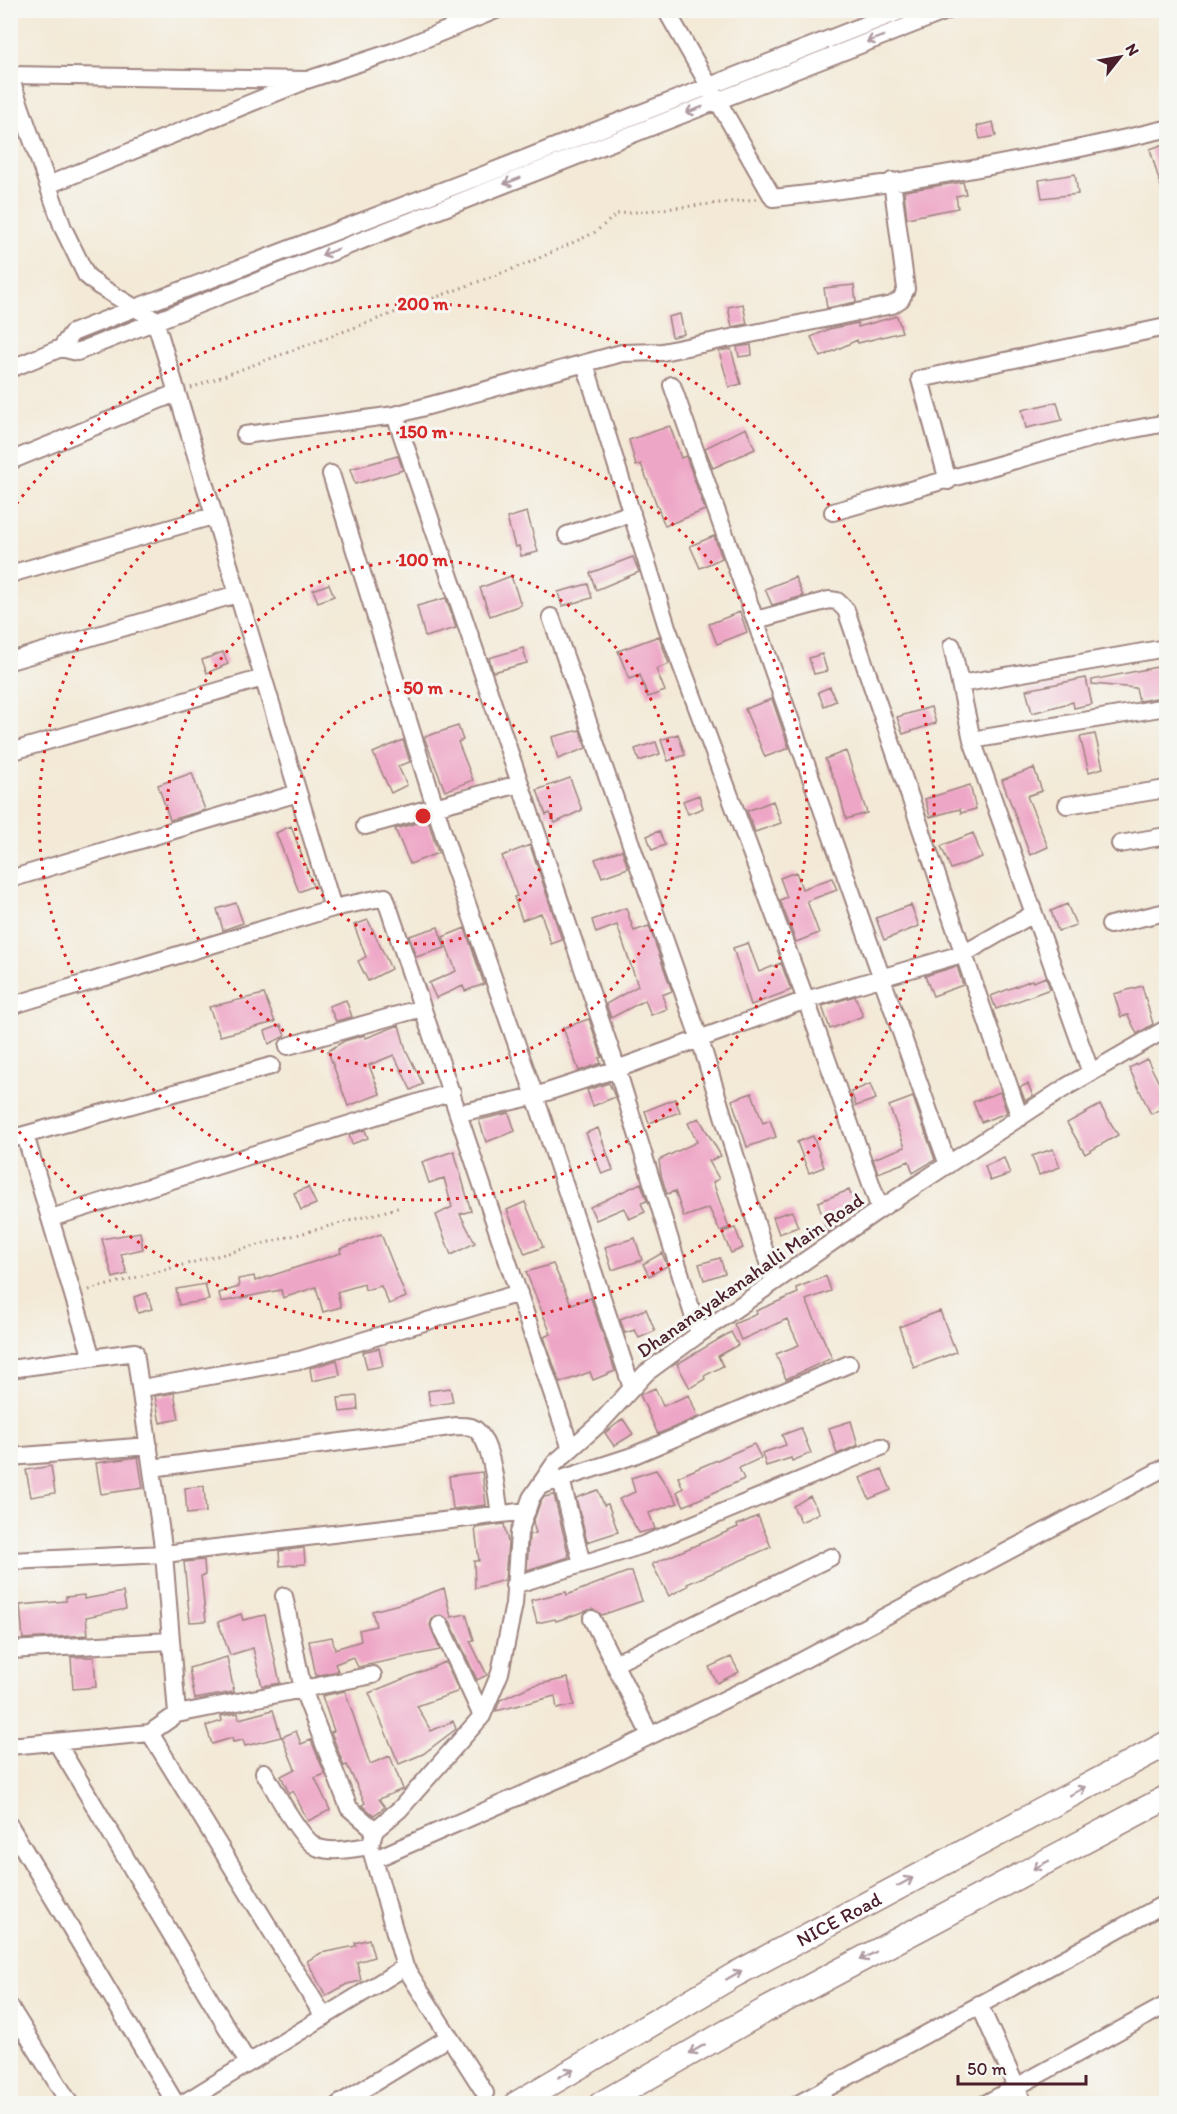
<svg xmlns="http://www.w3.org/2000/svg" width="1177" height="2114" viewBox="0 0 1177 2114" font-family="Itim,sans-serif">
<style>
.building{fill:#eea6c6}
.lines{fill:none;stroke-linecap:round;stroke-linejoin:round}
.minor-casing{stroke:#9e8480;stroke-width:20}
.highway-casing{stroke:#9e8480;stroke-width:27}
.path{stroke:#9e8480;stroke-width:3;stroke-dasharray:1.5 4.5;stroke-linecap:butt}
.minor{stroke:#fff;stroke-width:16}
.highway{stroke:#fff;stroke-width:24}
.oneway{stroke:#ae9aa0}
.ring{fill:none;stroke:#d62828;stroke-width:3;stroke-dasharray:3 6}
.labels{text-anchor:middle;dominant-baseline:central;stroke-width:6;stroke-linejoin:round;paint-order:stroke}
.street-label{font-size:20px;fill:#4a1f2b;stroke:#f6f6f2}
.centre{fill:#d62828;stroke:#f6f6f2;stroke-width:3}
.ring-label{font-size:18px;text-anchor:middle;font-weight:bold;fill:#d62828;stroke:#f6f6f2;stroke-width:6;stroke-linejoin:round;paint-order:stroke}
</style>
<rect width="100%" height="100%" fill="#f6f6f2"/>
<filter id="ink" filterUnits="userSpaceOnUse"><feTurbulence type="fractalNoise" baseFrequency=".0167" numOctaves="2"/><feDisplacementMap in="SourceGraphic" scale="12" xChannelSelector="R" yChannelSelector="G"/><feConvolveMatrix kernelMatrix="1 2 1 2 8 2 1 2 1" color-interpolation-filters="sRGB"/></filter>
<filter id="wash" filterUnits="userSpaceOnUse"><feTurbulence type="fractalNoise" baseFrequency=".008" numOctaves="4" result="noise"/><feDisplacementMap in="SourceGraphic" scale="24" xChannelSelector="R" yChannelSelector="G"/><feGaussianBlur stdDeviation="1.35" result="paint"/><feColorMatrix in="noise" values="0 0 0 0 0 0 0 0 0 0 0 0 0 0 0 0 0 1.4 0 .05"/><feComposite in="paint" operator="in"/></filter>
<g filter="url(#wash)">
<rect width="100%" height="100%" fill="#f3e9d6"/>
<g id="blocks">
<path class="building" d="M 993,122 L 996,136 L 980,139 L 977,126 Z
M 1164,144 L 1167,194 L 1163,194 L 1150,149 Z
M 1075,174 L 1078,194 L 1042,198 L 1039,180 Z
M 963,182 L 966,194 L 956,196 L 958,208 L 907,218 L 904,191 Z
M 854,285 L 856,302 L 827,308 L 824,288 Z
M 743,304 L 747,324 L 732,327 L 728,307 Z
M 680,314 L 684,334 L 672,337 L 668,317 Z
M 897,316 L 902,332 L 858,343 L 857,340 L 821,357 L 811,337 L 829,329 L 858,323 L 858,327 Z
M 751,345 L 752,355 L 739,357 L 737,347 Z
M 731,349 L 741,384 L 729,387 L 719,351 Z
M 1057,402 L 1062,420 L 1026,428 L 1022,410 Z
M 670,426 L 681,458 L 686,456 L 705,510 L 665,526 L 641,464 L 636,466 L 629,440 Z
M 746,428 L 755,449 L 713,468 L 705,448 Z
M 398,456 L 403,470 L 355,484 L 350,469 Z
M 527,512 L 538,552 L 521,556 L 519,546 L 515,547 L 507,518 Z
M 714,536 L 722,558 L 700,568 L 690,546 Z
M 633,557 L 639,572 L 596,590 L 590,573 Z
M 511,576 L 521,605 L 490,616 L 480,588 Z
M 795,577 L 803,596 L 772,605 L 765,589 Z
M 329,584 L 334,596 L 318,602 L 313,590 Z
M 588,584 L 592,598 L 562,606 L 558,592 Z
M 446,598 L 456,628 L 425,637 L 417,606 Z
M 740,612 L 747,632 L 717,644 L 709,624 Z
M 659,636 L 669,664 L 656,669 L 665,691 L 648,697 L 640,675 L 629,679 L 618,651 Z
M 523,648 L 527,663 L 493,672 L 489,658 Z
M 223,652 L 228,664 L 207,673 L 202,660 Z
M 822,654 L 827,671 L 814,674 L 809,658 Z
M 1157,667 L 1162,697 L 1139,701 L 1136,688 L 1092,684 L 1092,680 Z
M 1086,678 L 1092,704 L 1074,708 L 1073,702 L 1032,713 L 1026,690 Z
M 830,687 L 836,701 L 824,706 L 818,692 Z
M 772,699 L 789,748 L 765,757 L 745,709 Z
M 931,707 L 936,723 L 903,734 L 897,717 Z
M 458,726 L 463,740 L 458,742 L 473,780 L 445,791 L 424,737 Z
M 580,730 L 586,748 L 558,759 L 552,737 Z
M 678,734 L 685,755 L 668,761 L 661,740 Z
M 1095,734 L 1103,768 L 1089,772 L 1080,737 Z
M 403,740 L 410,762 L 398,766 L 407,785 L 391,793 L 373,753 Z
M 656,742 L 660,754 L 639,761 L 635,749 Z
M 846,751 L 867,813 L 846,819 L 838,788 L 825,759 Z
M 1034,768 L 1042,791 L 1027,796 L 1048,847 L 1030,855 L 1002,780 Z
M 192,773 L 205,810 L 170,820 L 158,785 Z
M 570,778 L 582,810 L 555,823 L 550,813 L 546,815 L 537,790 Z
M 970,785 L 976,809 L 961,813 L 960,809 L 930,817 L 925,799 Z
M 699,795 L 703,808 L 688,814 L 683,801 Z
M 773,801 L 781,823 L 755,832 L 747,811 Z
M 428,820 L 438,853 L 410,864 L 395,829 Z
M 291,826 L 313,886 L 299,892 L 276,833 Z
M 659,831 L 665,845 L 652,850 L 647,836 Z
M 973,833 L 982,857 L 951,869 L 941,846 Z
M 530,845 L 562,940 L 551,944 L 541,913 L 522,920 L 514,897 L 517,896 L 502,856 Z
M 622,850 L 628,868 L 602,877 L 595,859 Z
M 796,872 L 802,889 L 832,878 L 837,890 L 807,901 L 819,933 L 796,942 L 780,900 L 787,897 L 780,878 Z
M 236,903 L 243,923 L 223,930 L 217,909 Z
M 1067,904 L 1076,925 L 1058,931 L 1051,911 Z
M 911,905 L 919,926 L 884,940 L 876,918 Z
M 626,908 L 634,931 L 649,926 L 672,991 L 662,995 L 667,1009 L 651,1015 L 645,1000 L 611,1018 L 606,1004 L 638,986 L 617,925 L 596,933 L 592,920 Z
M 368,920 L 391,969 L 368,981 L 358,961 L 366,957 L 354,925 Z
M 438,927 L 445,948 L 416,957 L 409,936 Z
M 465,928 L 484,984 L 465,991 L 463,986 L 436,998 L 429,983 L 456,971 L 443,937 Z
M 748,943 L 759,972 L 781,963 L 791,990 L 751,1005 L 733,948 Z
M 957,966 L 963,985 L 933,996 L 925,976 Z
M 1046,977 L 1050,989 L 996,1009 L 991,996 L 1032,980 L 1033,982 Z
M 1142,986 L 1153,1024 L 1137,1034 L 1128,1015 L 1121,1017 L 1114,994 Z
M 264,994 L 275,1022 L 220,1036 L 209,1007 Z
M 855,996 L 863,1016 L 830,1029 L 822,1006 Z
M 346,1000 L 352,1017 L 336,1021 L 329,1006 Z
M 589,1019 L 602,1057 L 599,1058 L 601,1063 L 579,1071 L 563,1028 Z
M 281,1025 L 285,1036 L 269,1044 L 265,1031 Z
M 399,1025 L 406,1050 L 423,1084 L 411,1090 L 394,1055 L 369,1065 L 380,1094 L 348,1106 L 328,1051 L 344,1041 L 365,1035 L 366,1038 Z
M 1147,1059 L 1167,1099 L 1167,1106 L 1151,1114 L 1129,1068 Z
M 609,1083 L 615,1097 L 593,1106 L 587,1090 Z
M 870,1084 L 876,1099 L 856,1106 L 851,1092 Z
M 1028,1084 L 1033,1096 L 1025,1101 L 1020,1087 Z
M 1000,1092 L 1007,1113 L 981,1122 L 973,1102 Z
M 752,1093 L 763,1123 L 770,1120 L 776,1137 L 747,1147 L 732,1100 Z
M 913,1097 L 935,1160 L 913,1173 L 909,1161 L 878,1173 L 873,1159 L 905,1147 L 889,1106 Z
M 675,1099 L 680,1112 L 649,1123 L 645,1111 Z
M 1100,1105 L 1118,1135 L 1085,1154 L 1067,1123 Z
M 509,1113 L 515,1131 L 486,1142 L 479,1120 Z
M 699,1118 L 721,1156 L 709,1161 L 719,1179 L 713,1182 L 729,1228 L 720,1231 L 709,1208 L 684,1217 L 675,1191 L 667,1194 L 661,1175 L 659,1160 L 697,1142 L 688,1123 Z
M 598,1128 L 613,1170 L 602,1174 L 586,1133 Z
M 365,1130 L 368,1138 L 352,1144 L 349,1135 Z
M 813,1136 L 824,1167 L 809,1173 L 797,1142 Z
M 1053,1149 L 1060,1167 L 1039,1175 L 1032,1156 Z
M 454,1151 L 471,1211 L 460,1214 L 475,1243 L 451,1255 L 436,1215 L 452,1207 L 444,1178 L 429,1183 L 422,1162 Z
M 1004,1158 L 1010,1174 L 990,1181 L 985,1166 Z
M 641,1183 L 647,1201 L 641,1203 L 645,1212 L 629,1219 L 624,1208 L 596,1220 L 590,1207 Z
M 308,1187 L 316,1204 L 301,1210 L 294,1193 Z
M 849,1190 L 855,1205 L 838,1212 L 842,1222 L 827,1233 L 818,1202 Z
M 525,1202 L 543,1247 L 525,1254 L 507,1210 Z
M 792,1211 L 798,1227 L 779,1234 L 773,1217 Z
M 735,1228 L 743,1248 L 731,1253 L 722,1232 Z
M 140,1232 L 143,1249 L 121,1254 L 127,1274 L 113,1278 L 102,1239 Z
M 381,1234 L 406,1297 L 389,1304 L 381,1286 L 365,1290 L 364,1284 L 337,1292 L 341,1307 L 323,1312 L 316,1287 L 283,1298 L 281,1290 L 221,1302 L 219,1293 L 239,1287 L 238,1279 L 254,1276 L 255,1281 L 341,1253 L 340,1249 Z
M 635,1238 L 642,1260 L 612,1270 L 605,1247 Z
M 662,1253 L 667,1266 L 649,1276 L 643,1264 Z
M 720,1258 L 725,1273 L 704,1280 L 699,1264 Z
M 553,1264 L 571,1304 L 591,1298 L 615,1371 L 593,1380 L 590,1372 L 560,1383 L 544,1337 L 551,1334 L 526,1272 Z
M 826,1276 L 831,1291 L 806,1300 L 832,1358 L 786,1379 L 776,1354 L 799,1345 L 787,1319 L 741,1340 L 734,1324 L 757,1314 L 756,1311 L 798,1293 L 796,1288 Z
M 205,1284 L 209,1300 L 179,1305 L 176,1289 Z
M 147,1293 L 152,1309 L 138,1313 L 134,1297 Z
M 646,1309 L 655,1331 L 639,1338 L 635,1330 L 625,1333 L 620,1319 Z
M 940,1311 L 956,1352 L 914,1368 L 899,1327 Z
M 731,1332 L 738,1345 L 718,1356 L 723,1366 L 704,1376 L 705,1379 L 690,1388 L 677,1364 Z
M 379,1348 L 383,1366 L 367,1369 L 363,1352 Z
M 337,1360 L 340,1375 L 312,1381 L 310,1368 Z
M 450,1388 L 453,1402 L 430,1406 L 428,1391 Z
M 655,1388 L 663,1406 L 689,1395 L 698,1417 L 658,1434 L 640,1395 Z
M 174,1393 L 179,1419 L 160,1423 L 155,1396 Z
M 357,1396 L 358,1410 L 340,1412 L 338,1398 Z
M 623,1419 L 633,1434 L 614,1446 L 605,1433 Z
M 851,1421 L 858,1445 L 837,1454 L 829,1428 Z
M 801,1428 L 811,1453 L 792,1461 L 791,1458 L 766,1466 L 762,1453 L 786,1445 L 782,1435 Z
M 754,1444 L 761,1458 L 739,1468 L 744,1479 L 684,1506 L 677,1492 L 683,1488 L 678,1477 Z
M 138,1457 L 143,1488 L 101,1494 L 96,1463 Z
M 51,1466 L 55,1493 L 31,1497 L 26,1470 Z
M 882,1469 L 891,1490 L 869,1499 L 860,1478 Z
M 656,1470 L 678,1503 L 649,1513 L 655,1529 L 639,1533 L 619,1499 L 635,1492 L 631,1478 Z
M 482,1472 L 486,1505 L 453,1509 L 449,1476 Z
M 204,1486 L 206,1512 L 187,1514 L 185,1488 Z
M 598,1490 L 604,1505 L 608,1504 L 618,1532 L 587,1542 L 576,1498 Z
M 554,1495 L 569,1557 L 527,1570 L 529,1535 L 536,1533 L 533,1523 L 540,1503 L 544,1497 Z
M 810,1496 L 819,1513 L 801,1522 L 793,1506 Z
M 758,1516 L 771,1547 L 687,1584 L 688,1586 L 669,1596 L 652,1564 L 738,1527 L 737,1525 Z
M 504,1524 L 508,1543 L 505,1580 L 475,1588 L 474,1561 L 479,1561 L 475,1528 Z
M 304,1548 L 305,1564 L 280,1566 L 279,1551 Z
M 204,1560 L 205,1575 L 201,1576 L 206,1621 L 190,1622 L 184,1562 Z
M 627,1572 L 632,1572 L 642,1601 L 602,1615 L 592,1609 L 556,1621 L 555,1619 L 537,1623 L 531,1600 L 566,1592 L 567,1595 Z
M 444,1588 L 451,1617 L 466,1614 L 474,1640 L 470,1641 L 487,1675 L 477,1680 L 450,1621 L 440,1615 L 432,1619 L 430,1625 L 440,1650 L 358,1667 L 353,1657 L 335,1664 L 338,1671 L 316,1676 L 309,1641 L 332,1637 L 335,1649 L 361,1641 L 359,1630 L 376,1626 L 372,1611 L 407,1602 Z
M 123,1592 L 126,1609 L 86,1617 L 88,1635 L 23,1639 L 20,1605 L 66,1601 L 66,1597 L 84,1595 L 84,1599 Z
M 241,1614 L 243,1620 L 265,1615 L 280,1683 L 262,1686 L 253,1648 L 230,1655 L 218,1622 Z
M 71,1657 L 94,1657 L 96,1687 L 73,1689 Z
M 227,1657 L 234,1692 L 195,1699 L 189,1668 Z
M 731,1657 L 739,1672 L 717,1683 L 709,1667 Z
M 445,1662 L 458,1689 L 457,1692 L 417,1706 L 431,1731 L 453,1721 L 456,1729 L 423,1754 L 399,1764 L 369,1693 Z
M 568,1678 L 574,1705 L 557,1709 L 555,1696 L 496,1711 L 500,1700 L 531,1686 Z
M 345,1691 L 370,1764 L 390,1756 L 403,1789 L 379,1799 L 385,1807 L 374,1815 L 362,1805 L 365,1803 L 347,1765 L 344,1766 L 331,1732 L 334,1731 L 322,1696 Z
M 273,1710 L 281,1737 L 245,1746 L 243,1740 L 233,1742 L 232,1738 L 212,1744 L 206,1726 L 222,1721 L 221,1716 L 238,1713 L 239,1719 Z
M 296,1731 L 301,1744 L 311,1740 L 325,1774 L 315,1778 L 330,1810 L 308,1821 L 293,1791 L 289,1793 L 281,1776 L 295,1769 L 282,1737 Z
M 369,1939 L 374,1957 L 357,1962 L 361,1981 L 347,1984 L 326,1996 L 307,1961 L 321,1953 L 356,1946 L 355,1943 Z"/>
</g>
</g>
<g filter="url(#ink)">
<use href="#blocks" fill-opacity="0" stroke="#9e8480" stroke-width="1.5"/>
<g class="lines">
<defs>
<path id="minor" d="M 666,10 L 773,198 C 906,184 1037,159 1166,129
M 903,10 L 486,174 L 135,308 L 72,333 L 61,348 L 77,352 L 949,10
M 10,75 L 307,80 L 395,51 L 496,10
M 10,77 L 63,228 L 86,275 L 99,286 L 155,320 L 333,908 L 385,897 L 571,1449
M 48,185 L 300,83
M 585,364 L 667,627 L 806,1000 L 880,1209
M 10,369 L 61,348
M 672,385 L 948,1165
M 395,415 L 617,1069 L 699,1334
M 245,435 L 395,415 L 622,353 L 662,352 L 892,305 L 901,299 L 906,289 L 892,181
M 10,461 L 176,393
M 331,474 L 453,864 L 535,1096 L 632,1388
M 948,481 L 920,379 L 1166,327
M 833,512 L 1103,435 L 1166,423
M 567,535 L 632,513
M 10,574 L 213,516
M 551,617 L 700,1040 L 774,1282
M 756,620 L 829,600 L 837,601 L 846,610 L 1020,1118
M 952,646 L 972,740
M 10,661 L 237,594
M 960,684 L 1166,648
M 10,752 L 263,678
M 1067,805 L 1166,789
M 365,826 L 519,784
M 1120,844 L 1166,836
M 10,879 L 298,793
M 1110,925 L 1166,912
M 10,1006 L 333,908
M 288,1046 L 422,1008
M 1091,1073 L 972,740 L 1166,707
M 460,1113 L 535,1096 L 617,1069 L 806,1000 L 965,953 L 1033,914
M 25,1135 L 92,1358
M 10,1139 L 271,1066
M 51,1218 L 452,1092
M 10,1369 L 135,1352 L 164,1554 L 527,1511
M 142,1388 L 300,1360 L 519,1293
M 10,1457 L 149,1446
M 152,1468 L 457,1426 C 462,1426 467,1426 471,1427 C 493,1435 496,1494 500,1514
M 561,1479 L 582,1564
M 540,1486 L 632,1456 L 849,1364
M 10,1561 L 164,1554 L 177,1714 L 150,1733 L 324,2017
M 514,1585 L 643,1545 L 881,1447
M 284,1596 L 303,1690 L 349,1808 L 375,1830
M 592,1619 L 650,1735
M 440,1625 L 482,1716
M 10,1650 L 170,1641
M 614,1664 L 831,1557
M 177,1714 L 373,1675
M 57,1743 L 248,2063
M 10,1746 L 150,1733
M 264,1772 C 275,1790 301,1842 319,1848 C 334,1853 354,1848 370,1846
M 10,1826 L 176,2104
M 375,1859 L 586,1767 L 777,1674 L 1166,1467
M 979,2004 L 1024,2104
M 10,2007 L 70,2104
M 485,2093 L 405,1967 L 370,1846 L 375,1830 L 400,1809 L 482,1716 L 500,1673 L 514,1604 L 519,1533 L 531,1498 L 555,1463 L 600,1423 L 646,1373 L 699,1334 L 880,1209 L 1066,1087 L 1166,1029
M 182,2104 L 405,1967
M 339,2104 L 449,2037
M 798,2104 L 1166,1903
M 985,2104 L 1166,2005"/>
<g id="highway">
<path id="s1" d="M 516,2104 L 736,1974 L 1166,1744"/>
<path d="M 601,2104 L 764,2011 L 1166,1798"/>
</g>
</defs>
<use href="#minor" class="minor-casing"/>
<use href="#highway" class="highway-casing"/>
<path class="path" d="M 191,388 L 526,264 L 594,233 L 617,214 L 757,199
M 89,1290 L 401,1207"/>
<use href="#minor" class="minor"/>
<use href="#highway" class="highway"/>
</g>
<defs><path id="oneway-shaft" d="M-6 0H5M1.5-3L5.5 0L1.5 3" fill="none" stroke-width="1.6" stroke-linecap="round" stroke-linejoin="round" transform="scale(1.5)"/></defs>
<g class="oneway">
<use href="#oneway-shaft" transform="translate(875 39) rotate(159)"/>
<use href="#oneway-shaft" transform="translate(694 110) rotate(159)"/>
<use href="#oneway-shaft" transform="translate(512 181) rotate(159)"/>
<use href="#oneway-shaft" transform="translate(330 252) rotate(159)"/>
<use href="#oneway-shaft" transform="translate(1078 1791) rotate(-28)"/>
<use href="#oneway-shaft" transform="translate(1041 1865) rotate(152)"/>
<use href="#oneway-shaft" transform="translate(905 1882) rotate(-28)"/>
<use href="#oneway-shaft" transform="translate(868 1956) rotate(152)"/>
<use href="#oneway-shaft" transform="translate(734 1975) rotate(-30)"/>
<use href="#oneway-shaft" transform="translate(697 2049) rotate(150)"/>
<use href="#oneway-shaft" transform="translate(566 2073) rotate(-30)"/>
</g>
</g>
<g class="ring">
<circle cx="423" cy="816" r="128"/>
<circle cx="423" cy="816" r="256"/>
<circle cx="423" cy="816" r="384"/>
<path d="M11 511A512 512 0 1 1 11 1121"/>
</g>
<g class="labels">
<g class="street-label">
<text transform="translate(750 1275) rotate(-35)">Dhananayakanahalli Main Road</text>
<text stroke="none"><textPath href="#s1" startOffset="372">NICE Road</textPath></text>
</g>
</g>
<circle cx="423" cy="816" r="9" class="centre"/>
<g class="ring-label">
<text x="423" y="310">200 m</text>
<text x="423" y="438">150 m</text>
<text x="423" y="566">100 m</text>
<text x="423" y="694">50 m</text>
</g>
<rect width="1177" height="2114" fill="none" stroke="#f6f6f2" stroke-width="36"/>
<g transform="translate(1120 57) rotate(59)" stroke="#f6f6f2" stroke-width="4.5" paint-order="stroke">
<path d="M0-4.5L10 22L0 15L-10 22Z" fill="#4a1f2b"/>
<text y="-9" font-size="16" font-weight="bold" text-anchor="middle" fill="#4a1f2b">N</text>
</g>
<path d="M958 2075v9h128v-9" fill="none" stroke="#4a1f2b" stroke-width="3"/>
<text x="967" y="2075" font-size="18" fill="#4a1f2b" stroke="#f6f6f2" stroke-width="4.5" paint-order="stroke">50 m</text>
</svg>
